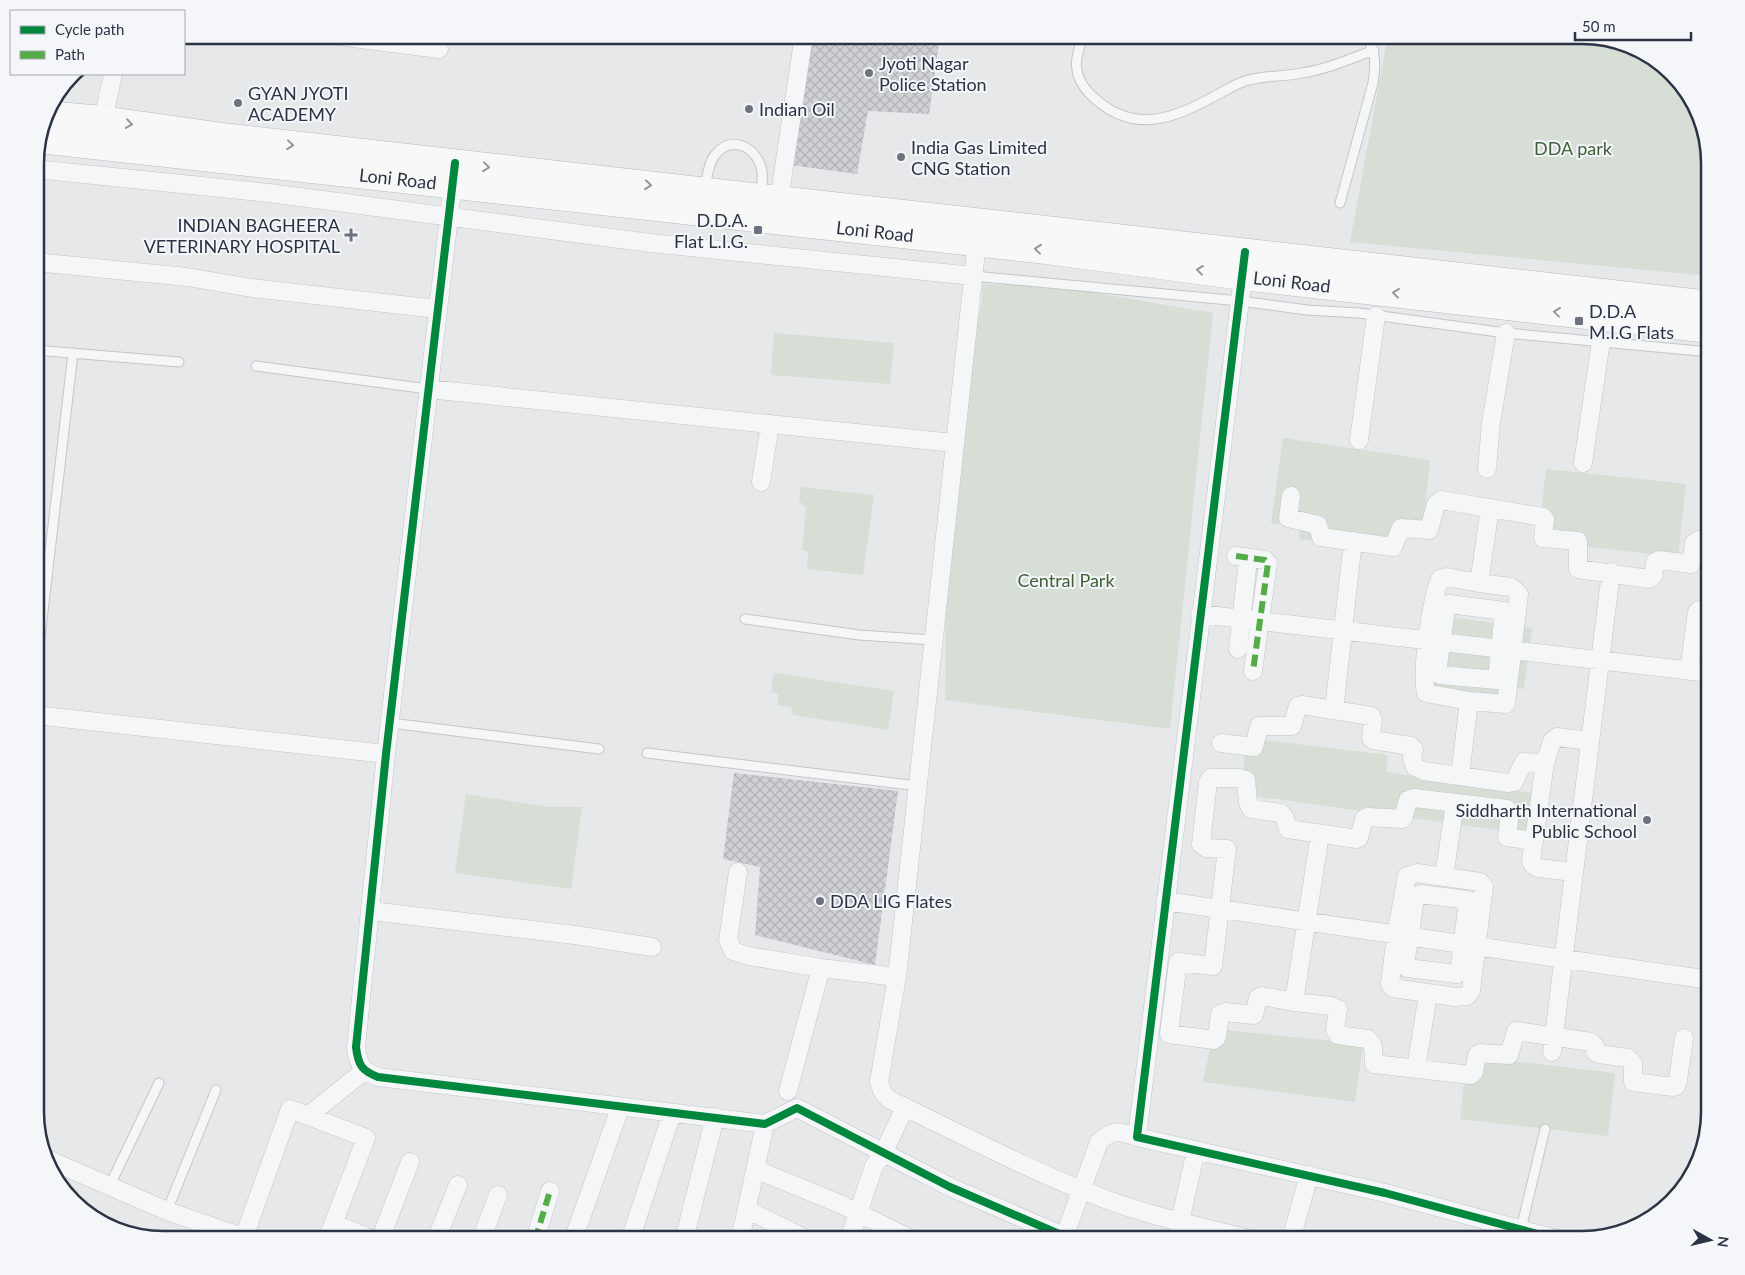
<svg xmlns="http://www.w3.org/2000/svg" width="1745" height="1275" viewBox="0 0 1745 1275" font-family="Lato,sans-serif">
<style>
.green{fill:#d6ded6}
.building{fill:url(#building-cross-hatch)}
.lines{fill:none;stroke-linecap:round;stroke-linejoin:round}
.service-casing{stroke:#c4c6c8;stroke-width:11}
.minor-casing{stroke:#c4c6c8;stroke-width:19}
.trunk-casing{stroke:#b8bbbf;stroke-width:29}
.service{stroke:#f5f6f7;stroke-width:9}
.minor{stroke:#f5f6f7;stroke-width:18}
.trunk{stroke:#f8f8f8;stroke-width:28}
.quiet{stroke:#54ac47;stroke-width:6;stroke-dasharray:12 6;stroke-linecap:butt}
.cycleway-casing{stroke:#f4f6f9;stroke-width:11}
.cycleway{stroke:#00873e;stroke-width:8}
.oneway{stroke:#92969e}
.poi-dot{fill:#6c737f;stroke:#f4f6f9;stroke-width:2}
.labels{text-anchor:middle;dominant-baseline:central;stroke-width:4;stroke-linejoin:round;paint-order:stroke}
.poi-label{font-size:18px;fill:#2b3445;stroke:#f4f6f9;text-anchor:start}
.park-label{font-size:18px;fill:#3f6138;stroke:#f4f6f9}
.street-label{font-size:18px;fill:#2b3445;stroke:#f4f6f9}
.rim{fill:none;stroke:#2b3445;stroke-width:2.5}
</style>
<defs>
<pattern id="building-cross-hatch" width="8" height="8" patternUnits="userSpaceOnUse" patternTransform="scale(1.25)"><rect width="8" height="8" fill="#ced0d3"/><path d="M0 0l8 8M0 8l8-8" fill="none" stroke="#b1b3b6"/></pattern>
</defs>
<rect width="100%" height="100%" fill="#e6e8ea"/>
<path class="green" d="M 1388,35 L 1583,35 L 1623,42 L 1660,61 L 1697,106 L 1710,162 L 1710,276 L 1350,242 Z
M 983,284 L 1061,287 L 1213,313 L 1170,729 L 945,700 L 946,588 L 972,349 L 982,301 Z
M 774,333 L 894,343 L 890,384 L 771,375 Z
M 1283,438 L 1430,460 L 1423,530 L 1391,526 L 1388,551 L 1299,539 L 1300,527 L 1271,523 Z
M 1546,469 L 1686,484 L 1678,557 L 1538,541 Z
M 801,487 L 874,495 L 863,575 L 807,569 L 808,552 L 802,550 L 806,507 L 799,501 Z
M 1441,616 L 1532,628 L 1524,689 L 1499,686 L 1496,708 L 1431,700 Z
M 774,673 L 894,691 L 888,730 L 793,715 L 791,707 L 777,705 L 779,694 L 771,692 Z
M 1246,738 L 1388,755 L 1386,772 L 1547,795 L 1540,845 L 1510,832 L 1241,794 Z
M 466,794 L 548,807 L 582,807 L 571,889 L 455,873 Z
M 1214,1029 L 1363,1044 L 1355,1102 L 1203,1082 Z
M 1467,1056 L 1615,1073 L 1608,1136 L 1460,1119 Z"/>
<path class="building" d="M 808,35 L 940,35 L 929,114 L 868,111 L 857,174 L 790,165 Z
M 734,773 L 898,791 L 875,965 L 755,935 L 760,867 L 723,859 Z"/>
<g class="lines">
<defs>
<path id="service" d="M 1084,35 C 1074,58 1072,76 1090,94 C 1129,133 1168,122 1211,98 C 1224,92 1235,83 1249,80 C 1266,75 1284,77 1302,73 C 1327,69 1350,59 1374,50
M 705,188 C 707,178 708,164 715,155 C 730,136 752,145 760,164 C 764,173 762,185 761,195
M 1340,203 L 1373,83 C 1376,63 1376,51 1365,35
M 973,276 L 1240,301 L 1307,310 L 1359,313 L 1506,333 L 1710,352
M 35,350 L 179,362
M 256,366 L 428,389
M 745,619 L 859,635 L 933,640
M 35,681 L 73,353
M 391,723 L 599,749
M 647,753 L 918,786
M 109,1187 L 159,1083
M 167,1211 L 216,1090
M 1521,1229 L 1545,1129"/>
<path id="minor" d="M 330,35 L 439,49
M 101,129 L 113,74
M 35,169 L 269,193 L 650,243 L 973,276
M 454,174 L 386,754 L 356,1047 C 358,1065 362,1071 378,1077 L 765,1124 L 797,1108 L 950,1187 L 1073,1240
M 779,200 L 804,35
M 978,233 L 897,977 L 879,1082 L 883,1093 L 890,1100 C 961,1134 1032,1172 1105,1199 C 1153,1217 1203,1227 1253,1240
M 35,262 L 187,277 L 252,288 L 437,309
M 1244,268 L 1137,1137 L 1385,1193 L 1560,1240
M 428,389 L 954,443
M 1359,440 L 1376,316
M 1583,463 L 1601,341
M 1487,469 L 1491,423 L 1506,333
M 761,482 L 770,424
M 1291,496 L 1288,518 L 1318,525 L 1321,537 L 1393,547 L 1401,528 L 1429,530 L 1436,504 L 1441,500 L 1543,517 L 1545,519 L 1543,538 L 1578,541 L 1578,569 L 1649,579 L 1653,576 L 1655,562 L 1659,560 L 1691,564 L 1694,543 L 1699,540 L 1710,541
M 1236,556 L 1265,560 L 1268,563 L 1253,671
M 1479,583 L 1446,577 L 1440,579 C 1431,602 1421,669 1426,693 L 1469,701 L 1506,704 L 1519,594 L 1511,587 L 1479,583 L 1490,508
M 1449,604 L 1504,611 L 1497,680 L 1440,675 L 1437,673 L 1446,609 Z
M 1200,614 L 1710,673
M 1238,649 L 1247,569
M 1689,671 L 1697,612 L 1699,610 L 1710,610
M 1334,710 L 1353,541
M 35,715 L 386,754
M 1221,743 L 1254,747 L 1259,726 L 1292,726 L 1298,706 L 1302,705 L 1371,716 L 1373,719 L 1371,738 L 1373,740 L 1411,746 L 1414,749 L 1412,758 L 1415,767 L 1424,771 L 1509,783 L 1514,782 L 1524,762 L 1545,763 L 1552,741 L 1557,737 L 1590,741
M 1545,763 L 1531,861 L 1533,865 L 1538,868 L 1574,872
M 1460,776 L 1469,701
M 1320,834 L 1294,1002 L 1331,1006 L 1338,1009 L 1335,1030 L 1338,1035 L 1368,1039 L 1373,1046 L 1374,1064 L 1471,1075 L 1474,1072 L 1477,1055 L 1480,1053 L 1509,1055 L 1516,1031 L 1591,1042 L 1595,1046 L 1595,1052 L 1599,1054 L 1628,1058 L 1633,1063 L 1633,1082 L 1673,1087 L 1676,1086 L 1678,1080 L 1684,1038
M 738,872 L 728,940 L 733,951 L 749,956 L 821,968 L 788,1091
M 1417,873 L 1480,882 L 1484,886 L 1471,991 L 1467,996 L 1455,997 L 1393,988 L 1390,984 L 1396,935 L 1407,876 Z
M 1444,877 L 1455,803
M 1420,894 L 1468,900 L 1459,973 L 1457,974 L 1407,968 L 1405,965 L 1415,899 Z
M 1165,901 L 1710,980
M 371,911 L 575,935 L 652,947
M 821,968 L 897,977
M 1294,1002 L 1262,996 L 1258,998 L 1254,1015 L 1225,1012 L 1220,1014 L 1217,1037 L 1214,1040 L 1169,1034 L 1178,962 L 1213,966 L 1227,849 L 1206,848 L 1201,844 L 1208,782 L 1211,778 L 1240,778 L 1246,780 L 1248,803 L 1251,809 L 1281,813 L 1284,816 L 1288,829 L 1357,839 L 1359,838 L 1364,819 L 1367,817 L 1403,819 L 1408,800 L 1414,798 L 1507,809 L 1510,813 L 1507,837 L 1534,841
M 1552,1052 L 1611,572
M 1416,1069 L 1428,994
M 308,1116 L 364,1071
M 47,1159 L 167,1211 L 251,1240
M 757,1170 L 840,1204 L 913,1240
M 748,1210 L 808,1240
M 333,1223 L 374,1240
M 244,1237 L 290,1109 L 366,1138 L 327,1240
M 204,1240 L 208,1225
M 380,1240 L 410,1162
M 436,1240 L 458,1185
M 481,1240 L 498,1195
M 535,1240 L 550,1191
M 573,1240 L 620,1108
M 630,1240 L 672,1113
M 684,1240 L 715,1117
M 740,1240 L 765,1124
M 849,1240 L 874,1166 L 883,1154 L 905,1107
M 1063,1240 L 1099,1142 C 1113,1129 1119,1131 1137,1137
M 1176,1240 L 1196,1150
M 1291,1240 L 1309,1175"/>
<g id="trunk">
<path d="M 46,115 L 102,120 L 230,138 L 1710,305"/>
<path id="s1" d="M 39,139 L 1047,250 L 1243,276 L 1710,329"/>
</g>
</defs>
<use href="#service" class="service-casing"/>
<use href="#minor" class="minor-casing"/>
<use href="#trunk" class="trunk-casing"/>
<use href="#service" class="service"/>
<use href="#minor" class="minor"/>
<use href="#trunk" class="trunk"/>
<path class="quiet" d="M 1236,556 L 1265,560 L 1268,563 L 1253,671
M 535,1240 L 550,1191"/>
<defs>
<path id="cycleway" d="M 455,163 L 386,754 L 356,1047 C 358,1065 362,1071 378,1077 L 765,1124 L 797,1108 L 950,1187 L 1073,1240
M 1245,252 L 1137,1137 L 1385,1193 L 1560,1240"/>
</defs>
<use href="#cycleway" class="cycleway-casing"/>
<use href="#cycleway" class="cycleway"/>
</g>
<defs><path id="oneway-chevron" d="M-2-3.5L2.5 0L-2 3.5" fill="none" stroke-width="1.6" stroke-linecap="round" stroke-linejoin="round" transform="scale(1.25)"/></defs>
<g class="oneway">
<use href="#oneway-chevron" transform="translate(129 124) rotate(8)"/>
<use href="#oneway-chevron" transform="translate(290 145) rotate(6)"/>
<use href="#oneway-chevron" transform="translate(486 167) rotate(6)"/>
<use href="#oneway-chevron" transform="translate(648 185) rotate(6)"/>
<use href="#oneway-chevron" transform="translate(1038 249) rotate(-174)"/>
<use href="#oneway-chevron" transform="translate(1200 270) rotate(-173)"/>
<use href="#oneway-chevron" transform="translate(1396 293) rotate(-173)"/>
<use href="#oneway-chevron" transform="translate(1557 312) rotate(-173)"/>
</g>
<g class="poi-dot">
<circle cx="869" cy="73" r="5"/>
<circle cx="238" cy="103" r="5"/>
<circle cx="749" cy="109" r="5"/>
<circle cx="901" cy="157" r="5"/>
<rect x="753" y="225" width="10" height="10" rx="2.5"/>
<path d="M348.5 227.5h5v5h5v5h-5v5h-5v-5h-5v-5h5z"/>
<rect x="1574" y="316" width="10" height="10" rx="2.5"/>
<circle cx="1647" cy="820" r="5"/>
<circle cx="820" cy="901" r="5"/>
</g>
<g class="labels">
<g class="poi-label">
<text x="879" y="63">Jyoti Nagar<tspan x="879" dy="21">Police Station</tspan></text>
<text x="248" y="93">GYAN JYOTI<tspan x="248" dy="21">ACADEMY</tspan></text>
<text x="759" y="109">Indian Oil</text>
<text x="911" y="147">India Gas Limited<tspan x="911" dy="21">CNG Station</tspan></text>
<text x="748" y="220" text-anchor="end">D.D.A.<tspan x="748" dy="21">Flat L.I.G.</tspan></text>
<text x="340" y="225" text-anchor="end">INDIAN BAGHEERA<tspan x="340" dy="21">VETERINARY HOSPITAL</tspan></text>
<text x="1589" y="311">D.D.A<tspan x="1589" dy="21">M.I.G Flats</tspan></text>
<text x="1637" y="810" text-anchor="end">Siddharth International<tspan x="1637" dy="21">Public School</tspan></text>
<text x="830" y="901">DDA LIG Flates</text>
</g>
<g class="park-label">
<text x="1573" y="148">DDA park</text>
<text x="1066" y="580">Central Park</text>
</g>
<g class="street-label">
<text stroke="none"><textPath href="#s1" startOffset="361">Loni Road</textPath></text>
<text stroke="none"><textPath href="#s1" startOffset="841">Loni Road</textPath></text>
<text stroke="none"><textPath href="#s1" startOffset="1261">Loni Road</textPath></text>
</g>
</g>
<path d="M0 0H1745V1275H0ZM163 44H1582A119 119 0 0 1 1701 163V1112A119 119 0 0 1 1582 1231H163A119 119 0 0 1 44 1112V163A119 119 0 0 1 163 44Z" fill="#f4f6f9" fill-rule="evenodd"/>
<path class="rim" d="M163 44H1582A119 119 0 0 1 1701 163V1112A119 119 0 0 1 1582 1231H163A119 119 0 0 1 44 1112V163A119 119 0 0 1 163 44Z"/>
<rect x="10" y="10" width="175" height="65" fill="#f4f6f9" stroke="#a4a8b1"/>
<rect x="20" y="26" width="25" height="8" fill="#00873e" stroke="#a4a8b1"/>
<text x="55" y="35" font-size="15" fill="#2b3445">Cycle path</text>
<rect x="20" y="51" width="25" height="8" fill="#54ac47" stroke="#a4a8b1"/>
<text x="55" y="60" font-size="15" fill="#2b3445">Path</text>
<g transform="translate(1710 1240) rotate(98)" stroke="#f4f6f9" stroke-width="4" paint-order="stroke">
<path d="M0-4L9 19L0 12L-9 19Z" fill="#2b3445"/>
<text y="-8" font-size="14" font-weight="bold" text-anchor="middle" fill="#2b3445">N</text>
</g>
<path d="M1575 32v8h116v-8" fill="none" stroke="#2b3445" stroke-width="2.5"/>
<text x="1582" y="32" font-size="15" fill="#2b3445" stroke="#f4f6f9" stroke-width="4" paint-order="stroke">50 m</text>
</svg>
